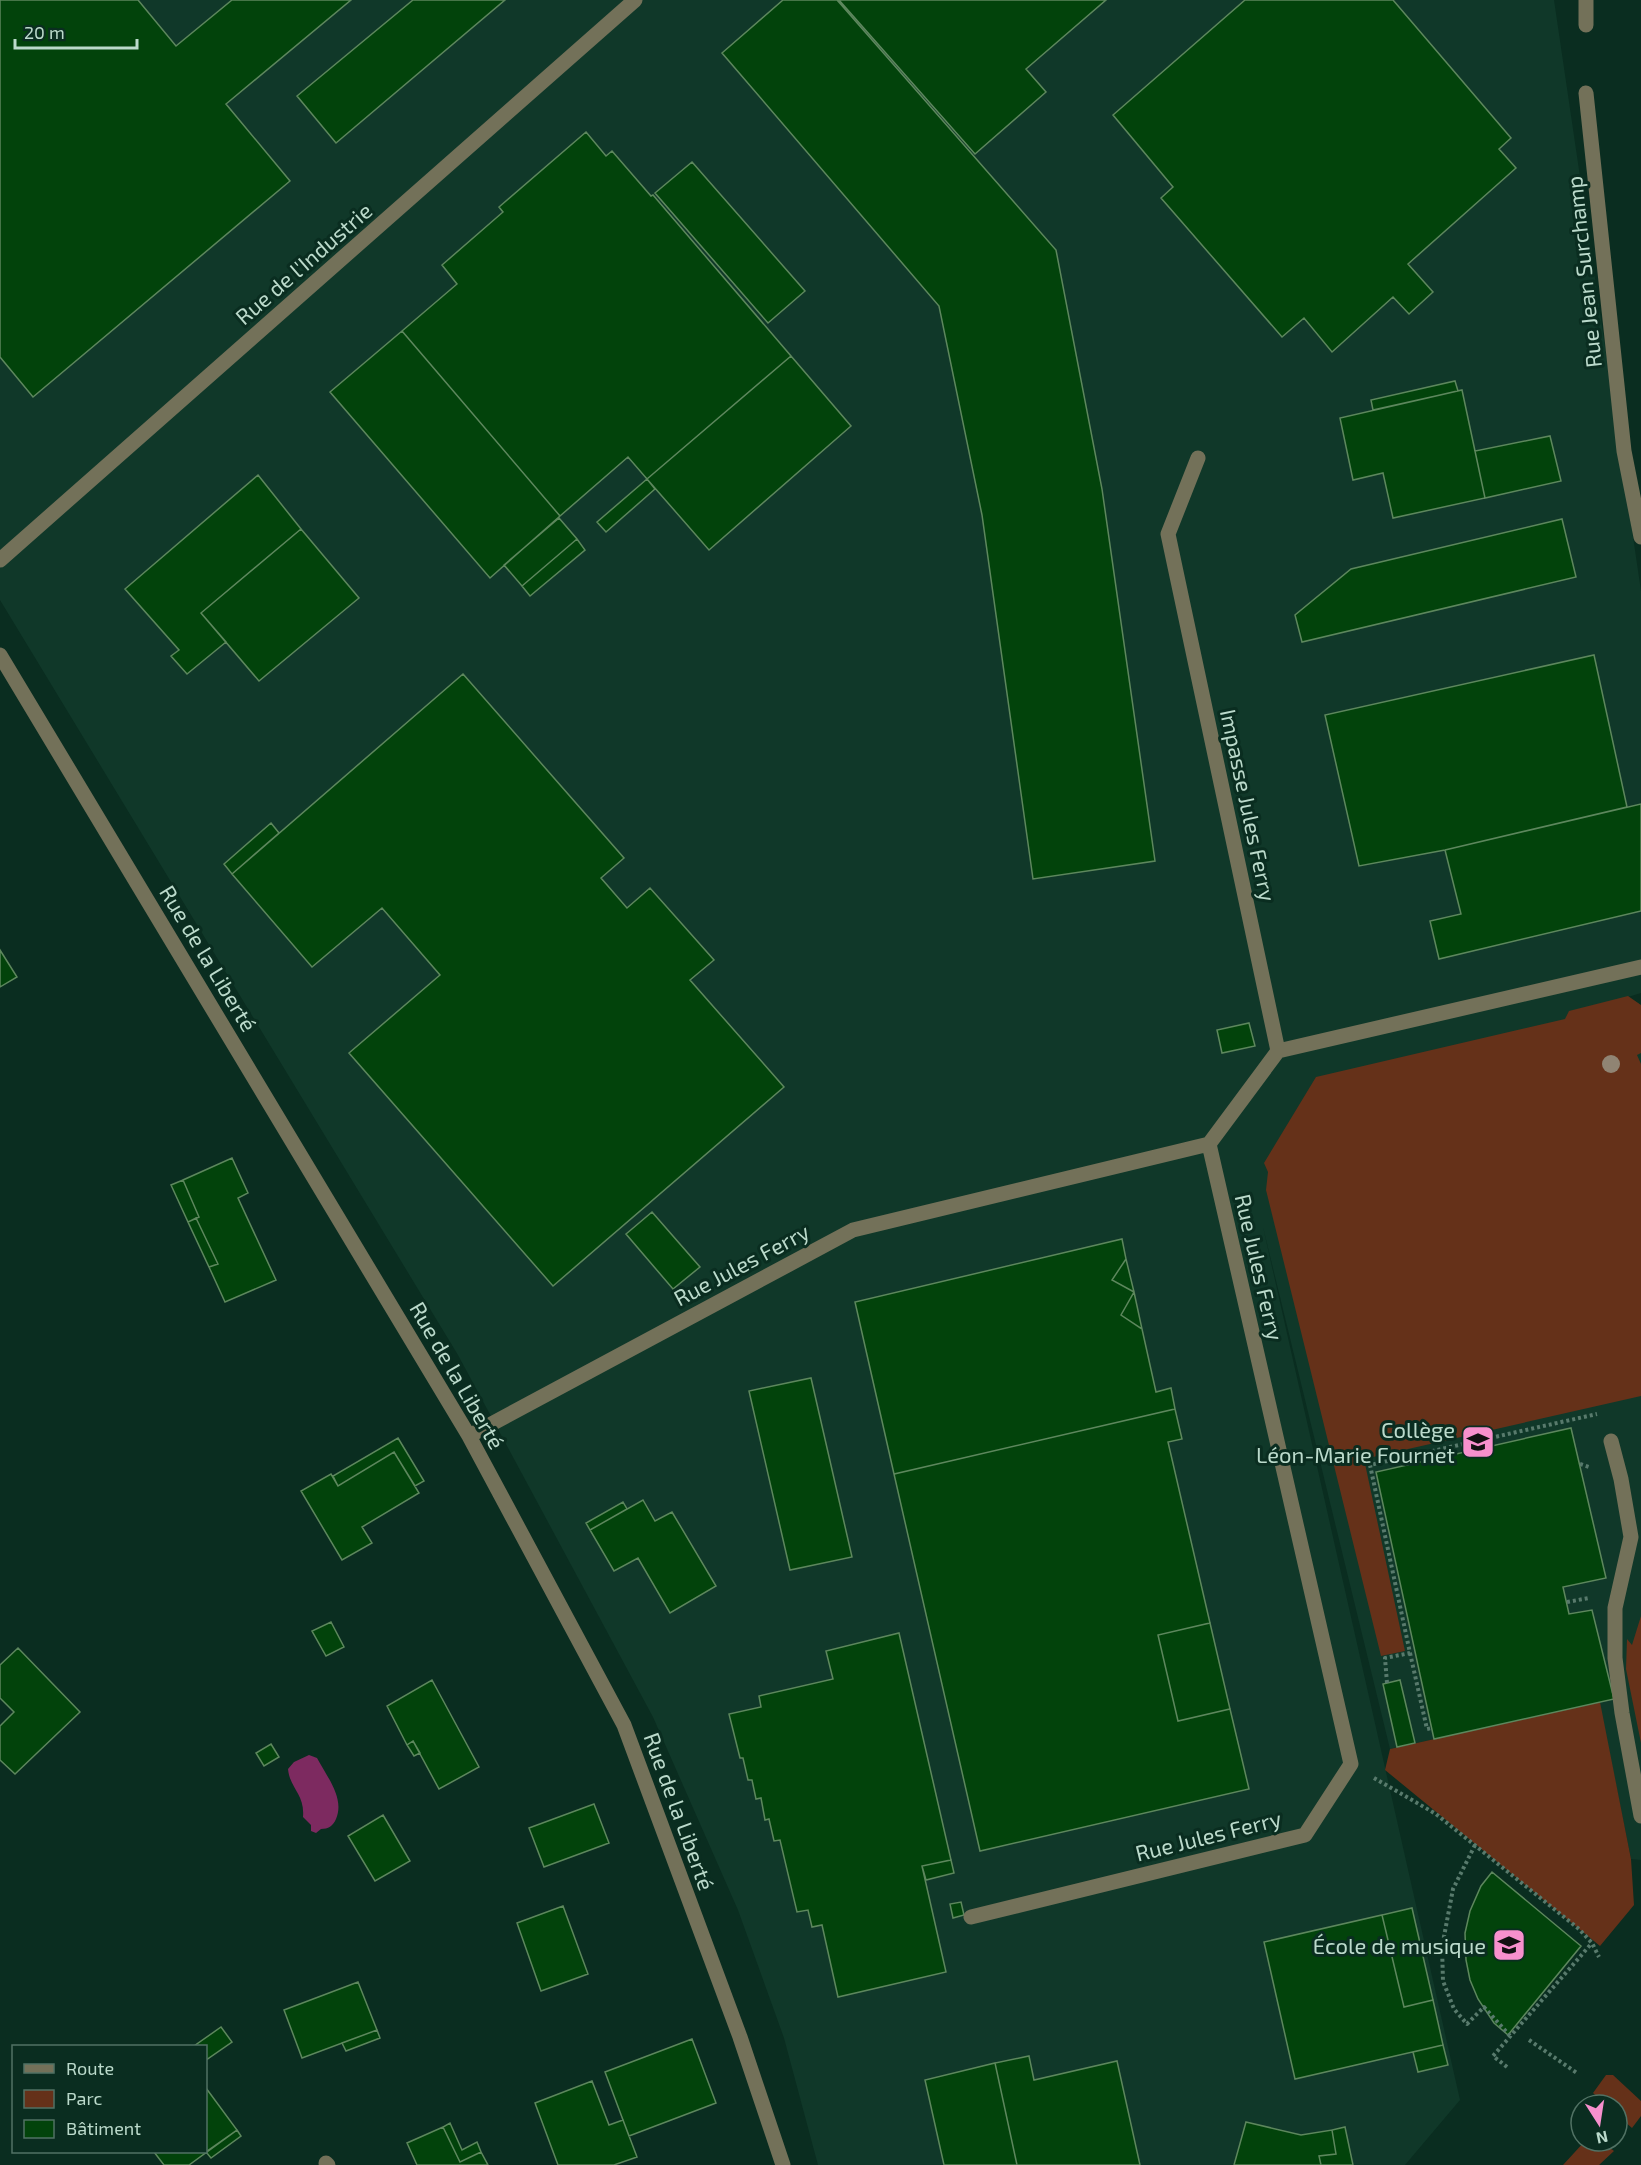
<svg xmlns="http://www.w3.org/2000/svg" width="1641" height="2165" viewBox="0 0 1641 2165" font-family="'Exo 2',sans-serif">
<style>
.built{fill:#103829}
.green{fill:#653119}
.water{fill:#7d2a60}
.building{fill:#02430b;stroke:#5d875d;stroke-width:1.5}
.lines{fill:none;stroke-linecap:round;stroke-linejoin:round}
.path{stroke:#587a6c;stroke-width:4;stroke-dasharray:3 3;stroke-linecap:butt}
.minor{stroke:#737159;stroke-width:15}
.tree{fill:#908473}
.labels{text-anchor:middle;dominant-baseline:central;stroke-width:6;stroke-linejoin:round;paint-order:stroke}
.street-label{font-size:22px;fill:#bbdacb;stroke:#0a2d20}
.poi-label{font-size:22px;fill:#bbdacb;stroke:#0a2d20;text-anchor:end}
</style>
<rect width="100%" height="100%" fill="#0a2d20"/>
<path class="built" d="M 0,0 L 1554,0 L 1641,591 L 1641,993 L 1628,997 L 1641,1005 L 1641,1860 L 1631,1859 L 1599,1702 L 1390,1749 L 1263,1227 L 1460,2100 L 1405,2165 L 818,2165 L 784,2038 L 738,1910 L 653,1717 L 458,1355 L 0,600 Z"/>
<path class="green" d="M 1628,996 L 1641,1005 L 1641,1053 L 1637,1055 L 1641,1064 L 1641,1396 L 1364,1459 L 1405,1651 L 1381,1656 L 1266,1190 L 1268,1172 L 1264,1163 L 1316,1077 L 1565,1019 L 1569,1011 Z
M 1641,1616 L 1641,1743 L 1626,1669 L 1627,1639 L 1632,1645 Z
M 1600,1702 L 1631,1859 L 1634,1905 L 1600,1946 L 1385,1770 L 1390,1749 Z
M 1606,2075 L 1613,2075 L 1641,2101 L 1641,2116 L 1632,2128 L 1617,2115 L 1617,2105 L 1606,2105 L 1593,2093 Z
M 1585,2141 L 1601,2141 L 1614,2151 L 1599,2165 L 1563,2165 Z"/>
<path class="water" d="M 309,1755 L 317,1758 C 327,1777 345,1798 336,1819 C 333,1826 328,1829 321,1829 L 316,1833 L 311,1831 L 311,1825 L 303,1817 C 305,1794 290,1789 288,1769 L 294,1762 Z"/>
<path class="building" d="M 0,0 L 138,0 L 176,46 L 232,0 L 351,0 L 226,104 L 290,181 L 33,397 L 0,357 Z
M 413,0 L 505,0 L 336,143 L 297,96 Z
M 783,0 L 837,0 L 1056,250 L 1102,489 L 1155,861 L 1033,879 L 982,515 L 939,306 L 722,53 Z
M 839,0 L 1106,0 L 1026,69 L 1046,92 L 975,154 Z
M 1245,0 L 1393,0 L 1511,138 L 1499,149 L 1516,168 L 1408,264 L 1433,292 L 1409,314 L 1393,297 L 1332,352 L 1304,318 L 1282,337 L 1161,198 L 1173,187 L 1113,115 Z
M 586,132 L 606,156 L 612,151 L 651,196 L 653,195 L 791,356 L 647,479 L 628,457 L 560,516 L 402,331 L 457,284 L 442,265 L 503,212 L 499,207 Z
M 692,162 L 805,291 L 768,323 L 655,193 Z
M 402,331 L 560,516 L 490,578 L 330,392 Z
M 791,356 L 851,426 L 709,550 L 647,479 Z
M 1455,381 L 1458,391 L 1373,410 L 1371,400 Z
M 1462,390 L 1485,498 L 1393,518 L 1383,473 L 1353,480 L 1340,418 Z
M 1550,436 L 1561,481 L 1485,498 L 1475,451 Z
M 258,475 L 301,529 L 201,613 L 226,642 L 187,674 L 171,656 L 179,650 L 125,589 Z
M 647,479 L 655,489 L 606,532 L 597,522 Z
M 559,518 L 577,539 L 522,586 L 504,565 Z
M 1562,519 L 1576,577 L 1302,642 L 1295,615 L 1351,569 Z
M 301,529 L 359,598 L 259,681 L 201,613 Z
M 577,539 L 585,550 L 530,596 L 522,586 Z
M 1594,655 L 1627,807 L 1445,850 L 1359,866 L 1325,715 Z
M 463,674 L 624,858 L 601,878 L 627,908 L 650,888 L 714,960 L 690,980 L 784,1087 L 553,1286 L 349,1053 L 440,975 L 382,908 L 312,967 L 232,874 Z
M 1641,804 L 1641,911 L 1439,959 L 1430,921 L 1461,914 L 1445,850 Z
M 271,823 L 279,833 L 232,874 L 224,864 Z
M 0,950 L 17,977 L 0,987 Z
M 1249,1023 L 1255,1046 L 1222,1053 L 1217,1030 Z
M 232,1158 L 248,1193 L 238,1198 L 276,1280 L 225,1302 L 209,1267 L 218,1264 L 196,1218 L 199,1217 L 183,1180 Z
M 183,1180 L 199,1217 L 188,1222 L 171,1185 Z
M 652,1212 L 700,1267 L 673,1289 L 626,1234 Z
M 196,1218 L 218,1264 L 209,1267 L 188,1222 Z
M 1122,1239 L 1126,1259 L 1112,1280 L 1134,1292 L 1121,1315 L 1142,1329 L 1156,1392 L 1171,1388 L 1175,1409 L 894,1474 L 855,1302 Z
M 1126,1259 L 1134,1292 L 1112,1280 Z
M 1134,1292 L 1142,1329 L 1121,1315 Z
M 811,1378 L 852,1557 L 790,1570 L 749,1391 Z
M 1175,1409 L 1182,1439 L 1168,1442 L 1210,1623 L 1158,1635 L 1178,1721 L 1230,1709 L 1249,1789 L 980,1851 L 894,1474 Z
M 1571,1428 L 1606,1578 L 1563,1587 L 1569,1614 L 1592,1610 L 1614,1699 L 1434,1739 L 1376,1472 Z
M 398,1438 L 424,1481 L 415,1486 L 394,1452 L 338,1486 L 333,1476 Z
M 394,1452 L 419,1493 L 362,1527 L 372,1543 L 342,1560 L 301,1491 L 331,1474 L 338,1486 Z
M 643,1500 L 655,1521 L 672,1512 L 716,1586 L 670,1613 L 638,1558 L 614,1571 L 590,1530 Z
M 623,1502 L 627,1509 L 590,1530 L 586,1523 Z
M 331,1622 L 344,1647 L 326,1656 L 312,1631 Z
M 1210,1623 L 1230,1709 L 1178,1721 L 1158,1635 Z
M 899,1633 L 951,1860 L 922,1866 L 946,1972 L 838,1997 L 822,1925 L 812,1927 L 808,1910 L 797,1912 L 780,1840 L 774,1841 L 769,1819 L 765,1820 L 761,1798 L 756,1799 L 752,1780 L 748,1780 L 743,1758 L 740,1758 L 729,1714 L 761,1707 L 759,1696 L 833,1679 L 826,1651 Z
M 18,1648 L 80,1712 L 15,1774 L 0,1760 L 0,1726 L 14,1712 L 0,1698 L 0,1665 Z
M 432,1680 L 479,1767 L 439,1789 L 413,1741 L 407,1745 L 387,1706 Z
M 1400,1680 L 1415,1743 L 1397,1747 L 1383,1684 Z
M 413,1741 L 420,1753 L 414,1756 L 407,1745 Z
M 271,1744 L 279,1757 L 264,1766 L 256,1753 Z
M 594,1804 L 609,1843 L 544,1867 L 529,1828 Z
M 383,1815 L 410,1861 L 375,1881 L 348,1836 Z
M 951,1860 L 954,1873 L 926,1880 L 922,1866 Z
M 1492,1872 L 1581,1946 L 1508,2035 L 1494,2023 L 1478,1999 L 1470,1980 L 1466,1960 L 1465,1933 L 1470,1911 L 1481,1886 Z
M 961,1902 L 964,1915 L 953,1918 L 950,1904 Z
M 563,1906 L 588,1974 L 541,1991 L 517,1923 Z
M 1412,1908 L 1433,2000 L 1404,2007 L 1382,1915 Z
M 1382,1915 L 1404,2007 L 1433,2000 L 1443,2045 L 1295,2079 L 1264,1942 Z
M 358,1982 L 377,2030 L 302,2058 L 284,2010 Z
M 221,2027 L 232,2042 L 206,2060 L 206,2046 L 194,2046 Z
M 377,2030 L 380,2038 L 346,2051 L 342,2043 Z
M 692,2039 L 716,2103 L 629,2136 L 605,2072 Z
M 1443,2045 L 1448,2065 L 1418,2072 L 1413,2052 Z
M 1029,2056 L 1034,2080 L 1117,2061 L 1140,2165 L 1017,2165 L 995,2063 Z
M 995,2063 L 1017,2165 L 944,2165 L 925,2080 Z
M 592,2081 L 609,2125 L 623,2120 L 637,2157 L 614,2165 L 558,2165 L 535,2103 Z
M 206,2088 L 237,2130 L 189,2165 L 164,2165 L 154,2152 L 206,2152 Z
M 1246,2122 L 1301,2135 L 1332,2130 L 1336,2154 L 1319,2156 L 1321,2165 L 1234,2165 Z
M 450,2123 L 462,2150 L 477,2142 L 481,2152 L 460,2162 L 443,2127 Z
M 443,2127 L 460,2162 L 481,2152 L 488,2165 L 417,2165 L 407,2143 Z
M 1345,2127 L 1353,2165 L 1321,2165 L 1319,2156 L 1336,2154 L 1332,2130 Z
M 237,2130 L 241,2136 L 211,2158 L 206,2152 Z"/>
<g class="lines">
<path class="path" d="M 1580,1464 L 1589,1467
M 1567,1602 L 1589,1598
M 1410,1653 L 1427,1729 L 1432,1728
M 1387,1683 L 1385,1658 L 1410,1653 L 1370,1465 L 1597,1414
M 1374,1778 L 1436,1814 L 1579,1929 L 1592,1943 L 1599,1957
M 1475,1845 L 1453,1889 L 1442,1947 L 1443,1981 L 1454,2009 L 1467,2024 L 1484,2007 L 1511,2037
M 1529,2040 L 1577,2073
M 1507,2067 L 1493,2056 L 1592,1943"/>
<path class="minor" d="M 1586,25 L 1586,0
M 1586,93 L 1624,451 L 1641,537
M 1198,458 L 1168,534 L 1278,1051 L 1209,1144
M 0,560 L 635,0
M 0,655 L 469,1436 L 624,1725 L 740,2037 L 783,2165
M 1278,1051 L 1641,967
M 469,1436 L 853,1230 L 1209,1144
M 1611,1441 L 1621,1479 L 1631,1537 L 1615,1608 L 1615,1658 L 1622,1713 L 1641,1816
M 971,1917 L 1305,1835 L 1351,1764 L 1209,1144
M 326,2163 L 328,2165"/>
</g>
<circle class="tree" cx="1611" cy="1064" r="9"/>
<defs>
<symbol id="school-square" viewBox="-11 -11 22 22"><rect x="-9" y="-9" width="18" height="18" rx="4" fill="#f790cd" stroke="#0a2d20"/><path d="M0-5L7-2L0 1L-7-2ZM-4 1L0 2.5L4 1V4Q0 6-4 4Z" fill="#111"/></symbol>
</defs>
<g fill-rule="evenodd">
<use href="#school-square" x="1459" y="1423" width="38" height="38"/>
<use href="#school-square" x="1490" y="1926" width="38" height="38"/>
</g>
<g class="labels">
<g class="street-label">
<text transform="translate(303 263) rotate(-41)">Rue de l'Industrie</text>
<text transform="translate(1583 272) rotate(-96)">Rue Jean Surchamp</text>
<text transform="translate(1249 805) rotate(78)">Impasse Jules Ferry</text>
<text transform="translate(209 958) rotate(59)">Rue de la Liberté</text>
<text transform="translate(741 1264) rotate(-28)">Rue Jules Ferry</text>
<text transform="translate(1260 1267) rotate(77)">Rue Jules Ferry</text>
<text transform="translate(458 1375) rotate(60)">Rue de la Liberté</text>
<text transform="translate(680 1811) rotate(70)">Rue de la Liberté</text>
<text transform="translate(1208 1835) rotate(-14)">Rue Jules Ferry</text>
</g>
<g class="poi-label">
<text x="1455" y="1429">Collège<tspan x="1455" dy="25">Léon-Marie Fournet</tspan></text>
<text x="1486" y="1945">École de musique</text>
</g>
</g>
<rect x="12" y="2045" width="195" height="108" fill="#0a2d20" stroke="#517264" stroke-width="1.5"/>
<rect x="24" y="2064" width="30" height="9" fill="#737159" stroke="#517264" stroke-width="1.5"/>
<text x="66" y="2075" font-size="18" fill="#bbdacb">Route</text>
<rect x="24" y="2090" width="30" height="18" fill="#653119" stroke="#517264" stroke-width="1.5"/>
<text x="66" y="2105" font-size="18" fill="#bbdacb">Parc</text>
<rect x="24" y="2120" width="30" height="18" fill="#02430b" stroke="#517264" stroke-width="1.5"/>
<text x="66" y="2135" font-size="18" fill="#bbdacb">Bâtiment</text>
<g transform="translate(1599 2123) rotate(168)"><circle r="28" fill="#0a2d20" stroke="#517264" stroke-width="1.5"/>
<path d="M0-4.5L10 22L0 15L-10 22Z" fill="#f790cd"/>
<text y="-9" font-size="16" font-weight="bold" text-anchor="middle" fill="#bbdacb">N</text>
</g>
<path d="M15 39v9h122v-9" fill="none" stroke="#bbdacb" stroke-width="3"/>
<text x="24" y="39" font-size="18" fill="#bbdacb" stroke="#0a2d20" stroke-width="4.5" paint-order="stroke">20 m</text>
</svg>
